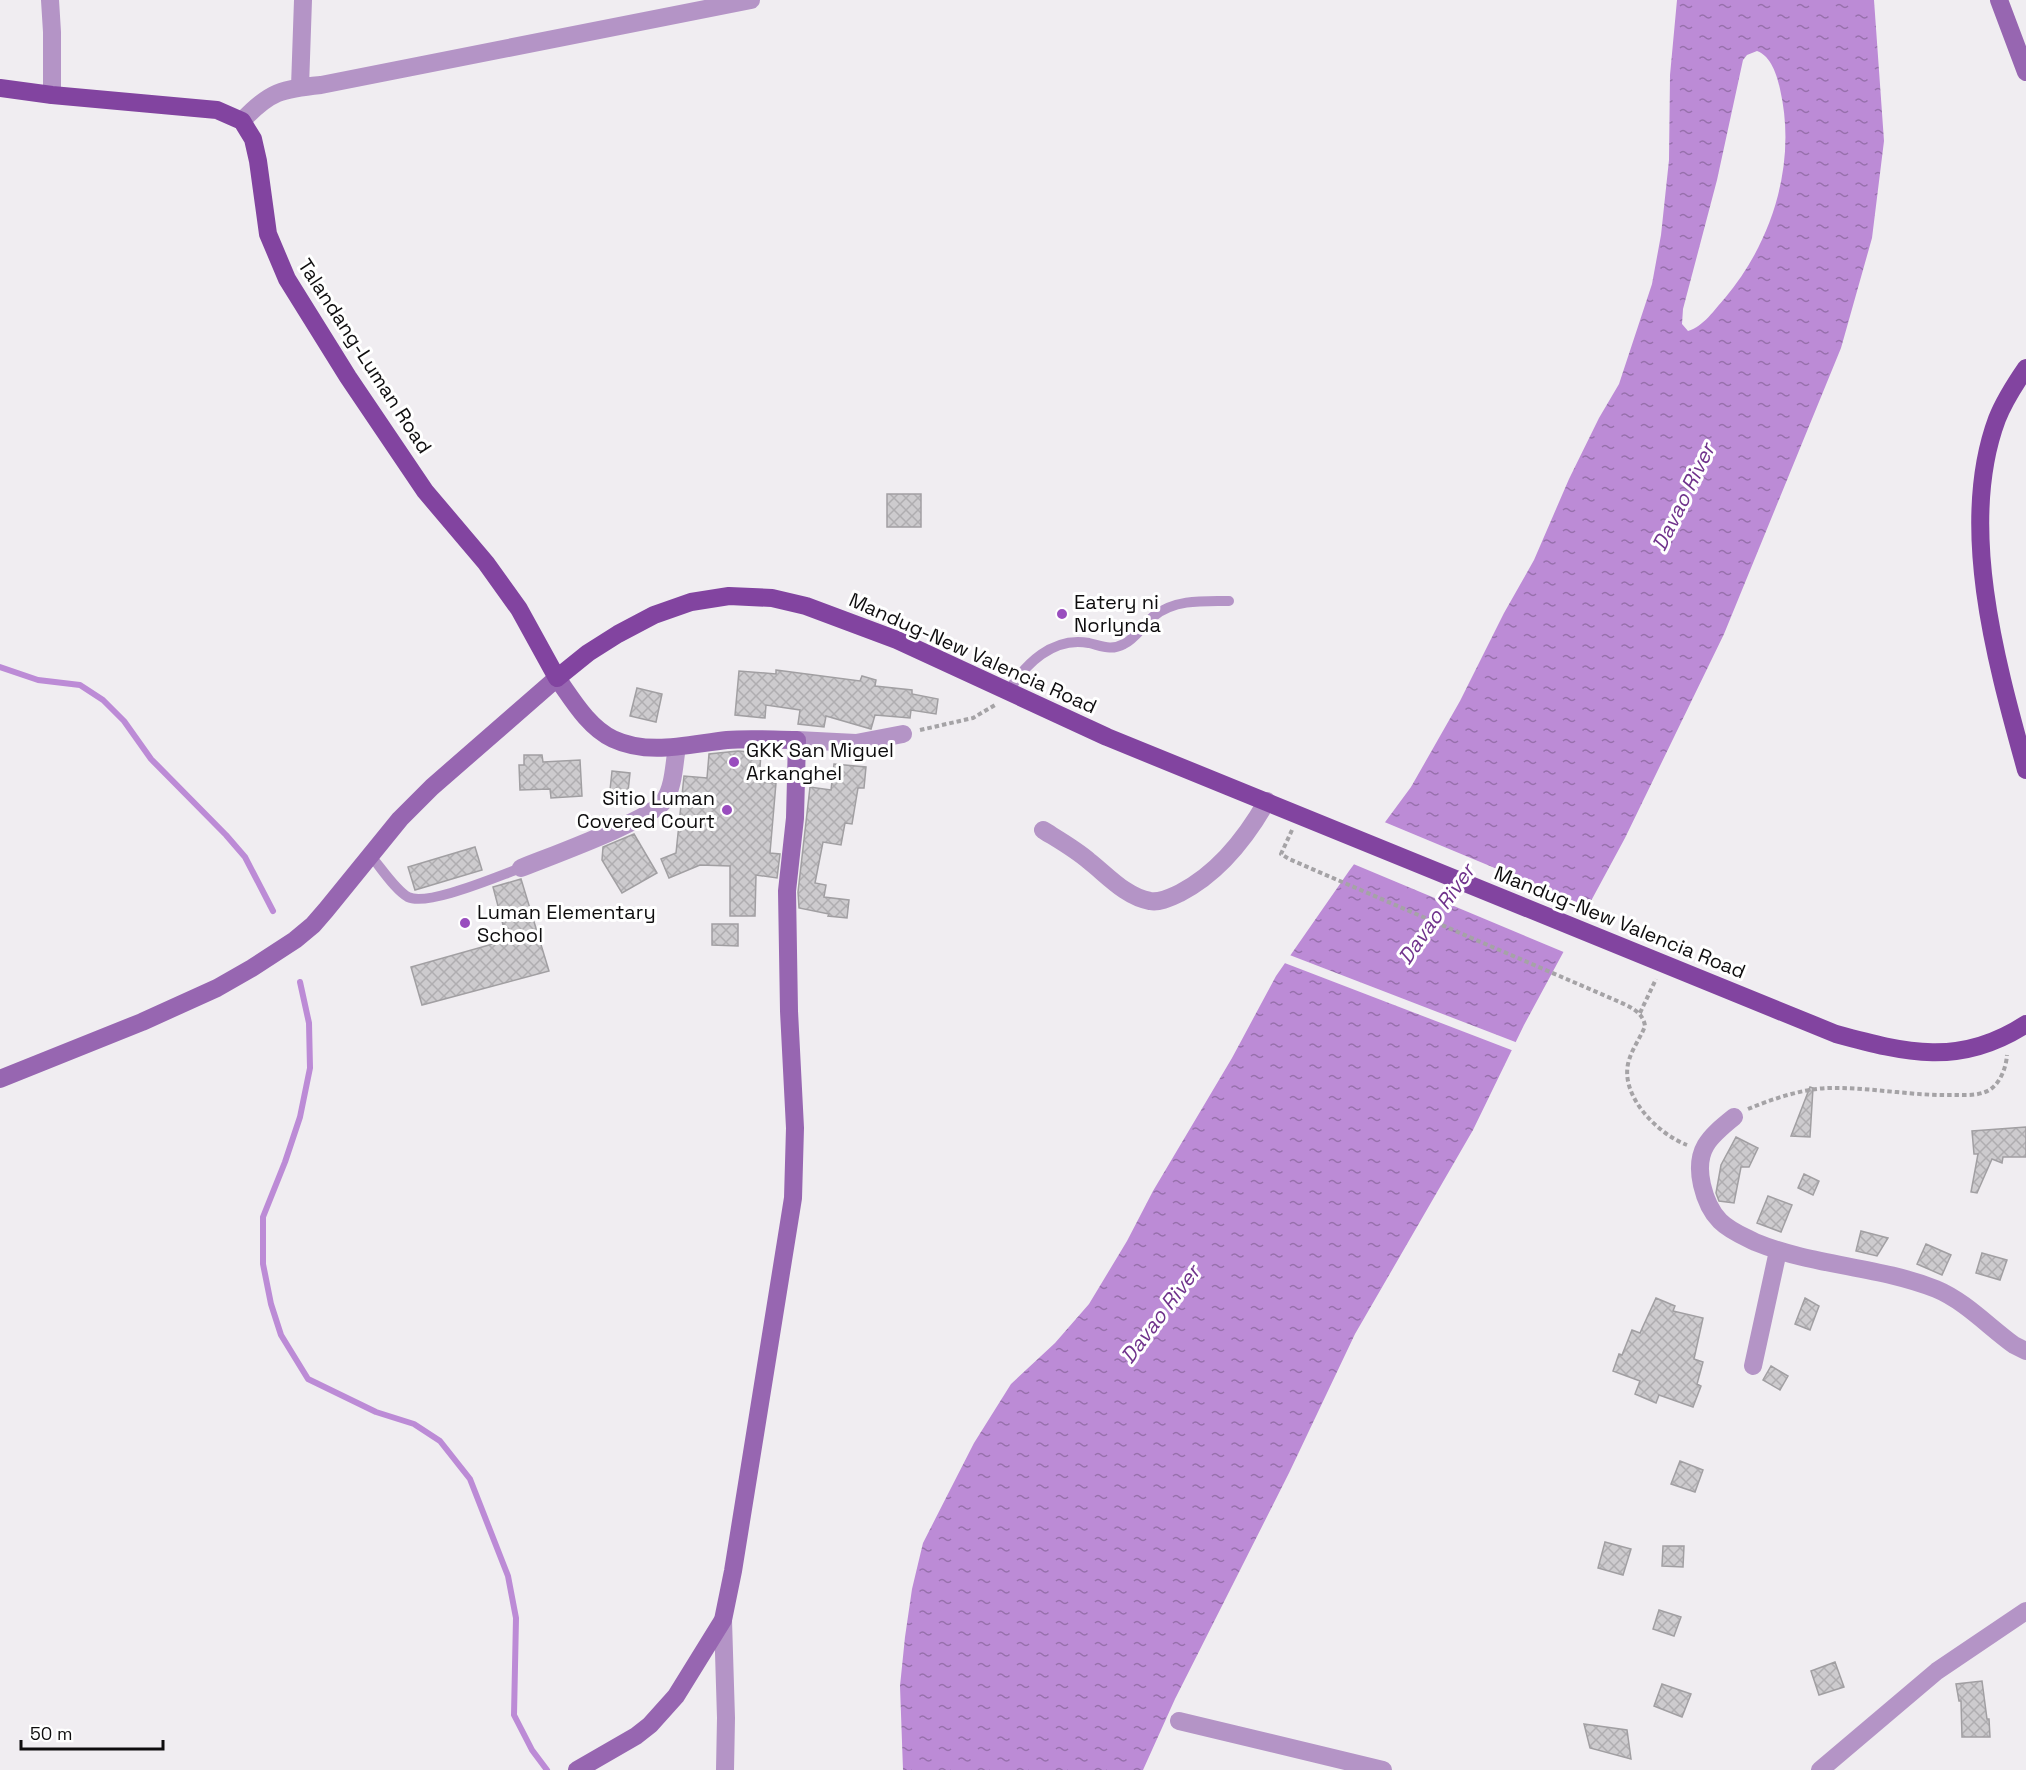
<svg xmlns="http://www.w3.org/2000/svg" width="2026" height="1770" viewBox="0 0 2026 1770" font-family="'Space Grotesk',sans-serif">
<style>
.water{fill:url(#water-ripples);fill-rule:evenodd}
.pier{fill:#f0edf1}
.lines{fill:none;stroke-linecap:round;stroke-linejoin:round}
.stream{stroke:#bc8bd6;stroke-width:6}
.building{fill:url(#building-cross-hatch);stroke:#a19fa2;stroke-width:1.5}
.path{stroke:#a5a3a6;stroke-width:4;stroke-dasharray:4.5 3;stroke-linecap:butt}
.lane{stroke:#b494c6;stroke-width:10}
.street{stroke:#b494c6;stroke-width:18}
.secondary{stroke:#9766b1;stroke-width:18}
.primary{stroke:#8244a0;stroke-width:18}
.poi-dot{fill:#994dbe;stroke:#fff;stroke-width:2}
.labels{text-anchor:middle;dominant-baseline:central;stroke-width:6;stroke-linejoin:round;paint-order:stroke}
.street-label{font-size:20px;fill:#0e0d0e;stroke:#fff}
.poi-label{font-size:20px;fill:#0e0d0e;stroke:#fff;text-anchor:start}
.water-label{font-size:21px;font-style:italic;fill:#70338c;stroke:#fff}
</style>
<defs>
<pattern id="water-ripples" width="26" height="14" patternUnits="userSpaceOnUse" patternTransform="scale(1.5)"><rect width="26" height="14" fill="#bc8bd6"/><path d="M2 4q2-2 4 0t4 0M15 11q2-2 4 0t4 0" fill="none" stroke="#9770ac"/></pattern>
<pattern id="building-cross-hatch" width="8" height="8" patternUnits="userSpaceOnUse" patternTransform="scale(1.5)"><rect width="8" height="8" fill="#cdcbce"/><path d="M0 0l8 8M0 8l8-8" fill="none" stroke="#afadb0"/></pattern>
</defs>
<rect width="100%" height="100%" fill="#f0edf1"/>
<path class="water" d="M 1677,0 L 1874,0 L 1884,141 L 1872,238 L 1841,348 L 1724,634 L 1625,838 L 1524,1025 L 1473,1130 L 1355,1334 L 1289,1473 L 1175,1699 L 1143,1770 L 903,1770 L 900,1686 L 905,1637 L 912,1589 L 923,1543 L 951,1488 L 974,1443 L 1011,1384 L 1055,1343 L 1089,1304 L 1127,1241 L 1153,1191 L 1232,1058 L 1276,976 L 1349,871 L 1411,787 L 1460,701 L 1504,613 L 1534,560 L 1569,479 L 1599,418 L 1619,384 L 1652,284 L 1661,235 L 1669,160 L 1670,75 ZM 1757,51 C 1771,56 1777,75 1780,89 C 1797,162 1773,241 1725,298 C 1714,310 1704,326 1688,331 L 1682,324 L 1683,309 L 1717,180 L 1743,60 L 1747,55 Z"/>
<path class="pier" d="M 1382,821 L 1591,908 L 1566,953 L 1351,863 Z
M 1287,954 L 1518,1043 L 1514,1051 L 1282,962 Z"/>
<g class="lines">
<path class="stream" d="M 0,667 L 38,680 L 80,685 L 103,700 L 124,721 L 151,759 L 226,835 L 245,857 L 273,911
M 300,982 L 309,1023 L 310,1068 L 300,1117 L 285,1162 L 263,1217 L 263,1264 L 271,1304 L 281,1335 L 308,1379 L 376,1412 L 414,1424 L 440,1441 L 470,1479 L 508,1576 L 516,1618 L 514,1715 L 532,1750 L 547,1770"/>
</g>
<path class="building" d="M 887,494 L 921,494 L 921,527 L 887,527 Z
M 776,670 L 860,681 L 862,676 L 876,680 L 875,686 L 912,690 L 912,694 L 938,699 L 936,714 L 911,710 L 910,718 L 875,715 L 871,729 L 826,716 L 824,727 L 798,724 L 800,710 L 766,705 L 765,718 L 735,715 L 739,671 L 776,674 Z
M 637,688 L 662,694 L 656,722 L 630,716 Z
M 738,751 L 761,753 L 759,782 L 776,783 L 770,853 L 780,854 L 777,878 L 756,875 L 755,916 L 730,916 L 730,866 L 700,865 L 669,878 L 661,859 L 676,853 L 684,776 L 707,778 L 709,754 Z
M 524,755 L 542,755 L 543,762 L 580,760 L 582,796 L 551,798 L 550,789 L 520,790 L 519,765 L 524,765 Z
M 834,764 L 866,767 L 864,788 L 858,788 L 852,824 L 845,823 L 841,845 L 823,842 L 815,883 L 826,885 L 824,897 L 849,900 L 847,918 L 828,916 L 829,914 L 799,908 L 798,892 L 810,787 L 831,790 Z
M 612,771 L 630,773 L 628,792 L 610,790 Z
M 634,834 L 657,873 L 622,893 L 602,860 L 603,847 Z
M 475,847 L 482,870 L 415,890 L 408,867 Z
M 521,879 L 549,971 L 422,1005 L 411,967 L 507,940 L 493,887 Z
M 712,924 L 738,924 L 738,946 L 712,945 Z
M 1810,1087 L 1813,1088 L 1810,1137 L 1791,1136 Z
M 2026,1127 L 2026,1157 L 2003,1157 L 2002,1163 L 1992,1159 L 1977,1193 L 1971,1192 L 1978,1154 L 1974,1154 L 1972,1131 Z
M 1736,1137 L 1758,1148 L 1749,1167 L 1741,1167 L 1734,1203 L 1719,1201 L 1716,1193 L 1721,1165 Z
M 1804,1174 L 1819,1181 L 1813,1195 L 1798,1188 Z
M 1768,1196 L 1792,1205 L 1781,1232 L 1757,1223 Z
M 1861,1231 L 1888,1238 L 1877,1256 L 1856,1251 Z
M 1926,1244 L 1951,1255 L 1942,1275 L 1917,1264 Z
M 1982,1253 L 2007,1260 L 2000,1280 L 1976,1273 Z
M 1656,1298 L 1675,1306 L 1673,1311 L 1703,1318 L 1694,1359 L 1703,1362 L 1697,1384 L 1701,1386 L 1693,1407 L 1659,1395 L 1656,1403 L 1635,1394 L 1640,1381 L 1613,1371 L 1619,1354 L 1622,1355 L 1632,1330 L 1640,1333 Z
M 1805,1298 L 1819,1306 L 1810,1330 L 1795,1324 Z
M 1771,1366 L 1788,1376 L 1780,1390 L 1763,1380 Z
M 1680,1461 L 1703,1470 L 1695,1492 L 1671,1484 Z
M 1605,1542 L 1631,1549 L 1623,1575 L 1598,1568 Z
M 1663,1546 L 1684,1546 L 1683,1567 L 1662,1566 Z
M 1659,1610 L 1681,1617 L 1674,1636 L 1653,1629 Z
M 1835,1662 L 1844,1687 L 1819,1695 L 1811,1671 Z
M 1982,1681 L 1987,1719 L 1989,1719 L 1990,1737 L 1962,1737 L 1961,1701 L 1959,1701 L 1956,1684 Z
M 1662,1684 L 1691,1694 L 1682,1717 L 1654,1706 Z
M 1584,1724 L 1627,1730 L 1631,1759 L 1590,1748 Z"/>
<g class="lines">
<path class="path" d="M 920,730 L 973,718 L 995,705
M 1292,830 L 1281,854 L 1289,859 L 1615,1000 C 1628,1006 1643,1011 1645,1026 C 1640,1039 1631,1050 1628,1064 C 1621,1097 1658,1134 1687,1145
M 1640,1013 L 1656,979
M 1748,1109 C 1772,1099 1802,1089 1828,1088 C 1870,1087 1911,1096 1953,1095 C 1963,1095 1975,1096 1985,1092 C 1999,1087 2006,1069 2007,1055"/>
<path class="lane" d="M 1008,692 C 1025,664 1053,636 1089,643 C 1102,646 1111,651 1124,644 C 1135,639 1144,624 1154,616 C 1175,599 1204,601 1229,601
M 370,855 C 380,866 395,890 408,897 C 427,907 498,876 521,868"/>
<path class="street" d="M 50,0 L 52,32 L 52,95
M 300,87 L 303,0
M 242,121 C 270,91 282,89 321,85 L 751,0
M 797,740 L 856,743 L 903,734
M 1043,830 C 1059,840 1075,849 1089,861 C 1107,875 1126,897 1150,901 C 1160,903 1171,897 1180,893 C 1219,873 1246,838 1267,801
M 521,868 C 548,857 651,820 664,801 C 674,787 674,763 677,747
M 1734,1117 C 1709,1137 1694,1150 1702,1185 C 1705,1198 1711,1212 1720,1221 C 1730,1231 1743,1236 1755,1242 C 1813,1266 1878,1266 1936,1289 C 1965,1301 1989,1327 2014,1345 L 2026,1351
M 1753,1366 L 1778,1251
M 723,1620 L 726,1718 L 725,1770
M 1179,1721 L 1383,1770
M 1820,1770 L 1937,1671 L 2026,1611"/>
<path class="secondary" d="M 1999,0 L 2026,72
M 0,1079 L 142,1022 L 217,988 L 252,968 L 295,940 L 313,925 L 326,910 L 400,819 L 432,787 L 557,678 C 572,699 588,727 613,739 C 649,756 690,744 727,740 C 750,738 774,740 797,740 L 795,818 L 787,891 L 789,1011 L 795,1128 L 793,1198 L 733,1571 L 723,1620 L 676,1696 L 650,1725 L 636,1736 L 577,1770"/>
<path class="primary" d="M 0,88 L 52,95 L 217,110 L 242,121 L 253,139 L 258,161 L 268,234 L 287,279 L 348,377 L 425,491 L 486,563 L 519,609 L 557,678 L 588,653 L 618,634 L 654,615 L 691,602 L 729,596 L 772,598 L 806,606 L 897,640 L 1107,737 L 1836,1034 C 1906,1053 1960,1067 2026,1024
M 2026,368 C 2015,384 2004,401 1997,419 C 1957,526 1997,665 2026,770"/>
</g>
<g class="poi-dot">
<circle cx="1062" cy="614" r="6"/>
<circle cx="734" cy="762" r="6"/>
<circle cx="727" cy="810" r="6"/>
<circle cx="465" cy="923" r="6"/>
</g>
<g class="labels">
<g class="street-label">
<text transform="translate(365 356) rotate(57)">Talandang-Luman Road</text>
<text transform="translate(973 653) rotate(24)">Mandug-New Valencia Road</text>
<text transform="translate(1620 922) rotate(22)">Mandug-New Valencia Road</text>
</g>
<g class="poi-label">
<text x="1074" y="602">Eatery ni<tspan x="1074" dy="23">Norlynda</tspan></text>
<text x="746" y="750">GKK San Miguel<tspan x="746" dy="23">Arkanghel</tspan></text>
<text x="715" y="798" text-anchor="end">Sitio Luman<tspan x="715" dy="23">Covered Court</tspan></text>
<text x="477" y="912">Luman Elementary<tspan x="477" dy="23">School</tspan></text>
</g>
<g class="water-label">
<text transform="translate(1683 497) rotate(-64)">Davao River</text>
<text transform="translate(1436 914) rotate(-55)">Davao River</text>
<text transform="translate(1160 1314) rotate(-53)">Davao River</text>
</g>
</g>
<path d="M21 1740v9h142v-9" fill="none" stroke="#0e0d0e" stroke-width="3"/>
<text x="30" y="1740" font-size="18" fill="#0e0d0e" stroke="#ffffff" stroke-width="4.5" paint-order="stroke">50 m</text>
</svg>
